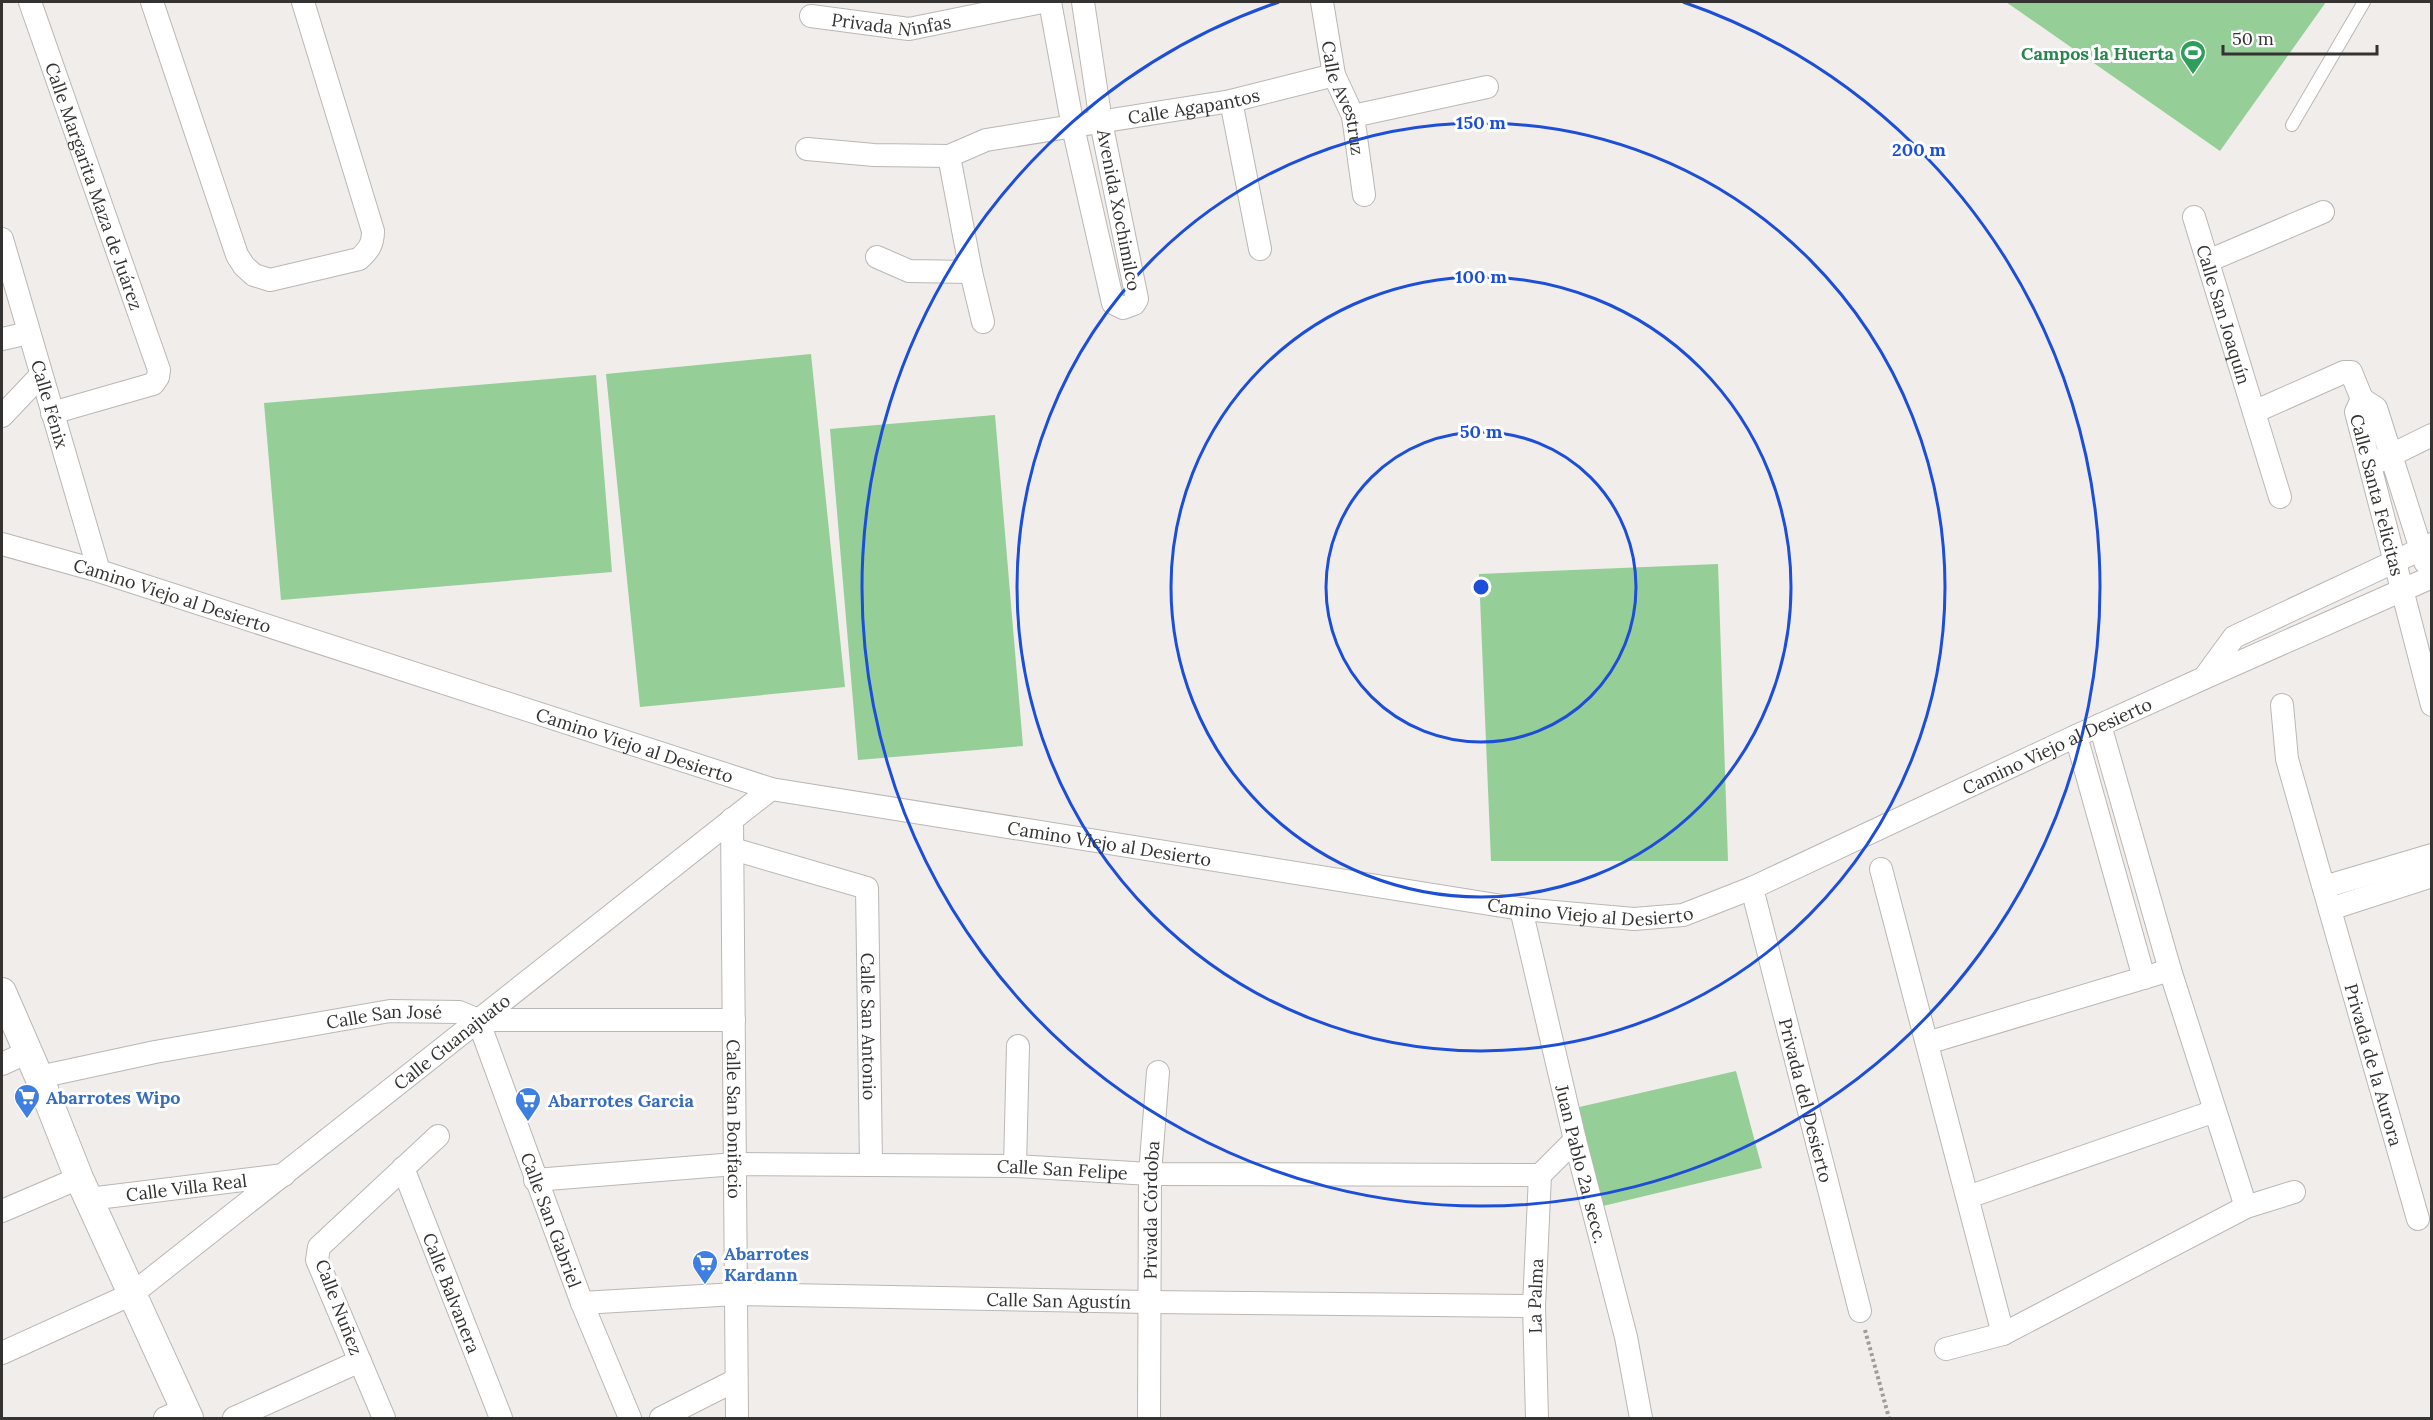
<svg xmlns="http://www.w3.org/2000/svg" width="2433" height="1420" viewBox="0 0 2433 1420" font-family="Lora,serif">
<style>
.grass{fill:#95ce96}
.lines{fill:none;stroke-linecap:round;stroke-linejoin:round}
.service-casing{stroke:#bab7b5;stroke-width:14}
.minor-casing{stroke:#bab7b5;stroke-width:24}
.tertiary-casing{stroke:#bab7b5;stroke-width:30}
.path{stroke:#9e9b9a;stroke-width:4;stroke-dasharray:3 3;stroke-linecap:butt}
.service{stroke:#fff;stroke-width:12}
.minor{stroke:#fff;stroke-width:22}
.tertiary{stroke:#fff;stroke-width:28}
.ring{fill:none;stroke:#1d4ed8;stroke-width:3}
.labels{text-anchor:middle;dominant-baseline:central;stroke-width:6;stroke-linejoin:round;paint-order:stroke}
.street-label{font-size:18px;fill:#343332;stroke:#fff}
.leisure-label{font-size:18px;font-weight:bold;fill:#27864d;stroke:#fff;text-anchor:end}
.shop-label{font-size:18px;font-weight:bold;fill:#366cbe;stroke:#fff;text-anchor:start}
.centre{fill:#1d4ed8;stroke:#fff;stroke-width:3}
.ring-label{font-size:18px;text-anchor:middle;font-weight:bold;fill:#1d4ed8;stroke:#fff;stroke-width:6;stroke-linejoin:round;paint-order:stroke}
</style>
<rect width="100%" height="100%" fill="#f0edeb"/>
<path class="grass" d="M 2006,2 L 2326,2 L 2220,151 Z
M 811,354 L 845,687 L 640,707 L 606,374 Z
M 596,375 L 612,572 L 281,600 L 264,403 Z
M 995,415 L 1023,746 L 858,760 L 830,429 Z
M 1718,564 L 1728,861 L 1491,861 L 1479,574 Z
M 1736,1071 L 1762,1168 L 1603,1206 L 1575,1108 Z"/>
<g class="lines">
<defs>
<path id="service" d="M 2292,125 L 2364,2"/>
<g id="minor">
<path id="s1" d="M 30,2 L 159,370 L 158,377 L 153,384 L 52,413"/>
<path d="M 152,2 L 237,255 L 244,266 L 254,275 L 270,280 L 359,259 C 369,250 373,244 373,231 L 303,2"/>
<path d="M 1050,2 L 1073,127 L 1113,303 L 1123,308 L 1134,304 L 1137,299 L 1101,122 L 1083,2"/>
<path id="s2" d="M 1322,2 L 1334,75 L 1353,116 L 1364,195"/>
<path id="s3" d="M 811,16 L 909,29 L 1042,2"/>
<path d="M 1231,101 L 1260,249"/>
<path d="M 1353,116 L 1487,87"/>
<path id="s4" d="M 807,149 L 874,155 L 949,156 L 986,140 L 1231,101 L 1334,75"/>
<path d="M 949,156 L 971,272 L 983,322"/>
<path id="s5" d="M 2194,217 L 2280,497"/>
<path id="s6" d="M 2,239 L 99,571"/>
<path d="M 877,257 L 909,271 L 971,272"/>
<path d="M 2208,261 L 2323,212"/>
<path d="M 2,339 L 29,333"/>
<path d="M 2254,412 L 2344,372 L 2351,372 L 2362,399"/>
<path d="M 2,416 L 41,375"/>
<path d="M 2379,461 L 2432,435"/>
<path id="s7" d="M 2,544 L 99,571 L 771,789 L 1521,909 L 1634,919 L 1683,915 L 1752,888 L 2076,736 L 2204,678"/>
<path d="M 2432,544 L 2234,637 L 2204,678 L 2432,577"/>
<path id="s8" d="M 2425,562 L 2376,408 L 2362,399 L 2356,412 L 2432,705"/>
<path id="s9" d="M 2282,705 L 2287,759 L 2418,1219"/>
<path d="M 2100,725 L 2170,970 L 2246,1207"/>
<path d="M 2076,736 L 2144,978"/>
<path id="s10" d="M 732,819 L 737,1418"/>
<path id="s11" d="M 733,849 L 867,888 L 871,1165"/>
<path d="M 1881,869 L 2003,1334"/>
<path d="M 2324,887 L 2432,855"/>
<path id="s12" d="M 1752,888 L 1860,1311"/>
<path id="s13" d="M 1521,909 L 1575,1140 L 1626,1337 L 1641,1418"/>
<path d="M 2330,909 L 2432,876"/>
<path id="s14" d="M 478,1020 L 582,1303 L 630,1418"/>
<path d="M 1927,1043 L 2170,970"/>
<path d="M 2,1064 L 28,1052"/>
<path id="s15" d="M 39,1077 L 155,1052 L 390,1011 L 459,1012 L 478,1020 L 734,1020"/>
<path d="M 1015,1166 L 1018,1046"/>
<path id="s16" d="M 403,1168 L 501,1418"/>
<path id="s17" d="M 535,1180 L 735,1164 L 1015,1166 L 1150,1174 L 1540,1175 L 1575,1140"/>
<path d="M 1968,1197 L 2215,1111"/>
<path id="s18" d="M 89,1199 L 284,1175"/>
<path d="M 2,1211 L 79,1178"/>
<path id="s19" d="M 582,1303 L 736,1294 L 1148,1302 L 1534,1306"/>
<path d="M 1946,1349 L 2003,1334 L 2246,1207 L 2294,1192"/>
<path id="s20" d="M 2,1353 L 132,1294 L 771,789"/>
<path d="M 165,1418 L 185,1409"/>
<path d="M 234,1418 L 360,1361"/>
<path d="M 384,1418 L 317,1260 L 319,1247 L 438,1136"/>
<path d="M 661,1418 L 736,1380"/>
<path id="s21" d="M 1149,1418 L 1150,1174 L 1158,1072"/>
<path id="s22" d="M 1537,1418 L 1534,1306 L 1540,1175"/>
</g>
<path id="tertiary" d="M 2,992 L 39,1077 L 79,1178 L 189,1418"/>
</defs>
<use href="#service" class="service-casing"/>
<use href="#minor" class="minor-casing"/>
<use href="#tertiary" class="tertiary-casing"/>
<path class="path" d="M 1865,1330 L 1889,1418"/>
<use href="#service" class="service"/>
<use href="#minor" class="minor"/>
<use href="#tertiary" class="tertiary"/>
</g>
<g class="ring">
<circle cx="1481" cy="587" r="155"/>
<circle cx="1481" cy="587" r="310"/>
<circle cx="1481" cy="587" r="464"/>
<path d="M1683 2A619 619 0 1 1 1279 2"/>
</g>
<defs>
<symbol id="stadium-pin" viewBox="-11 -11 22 30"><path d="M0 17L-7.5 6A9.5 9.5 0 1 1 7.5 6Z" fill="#2e9e5b" stroke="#fff"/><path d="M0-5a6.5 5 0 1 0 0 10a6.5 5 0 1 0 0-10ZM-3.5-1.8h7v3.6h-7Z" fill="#fff"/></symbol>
<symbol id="supermarket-pin" viewBox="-11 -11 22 30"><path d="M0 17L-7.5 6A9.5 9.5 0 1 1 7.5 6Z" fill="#3f7fe0" stroke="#fff"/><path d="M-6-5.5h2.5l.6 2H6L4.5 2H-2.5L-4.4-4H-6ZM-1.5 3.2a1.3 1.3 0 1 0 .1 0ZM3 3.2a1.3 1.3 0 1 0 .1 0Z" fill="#fff"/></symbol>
</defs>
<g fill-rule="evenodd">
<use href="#stadium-pin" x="2178" y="38" width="30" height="40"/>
<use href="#supermarket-pin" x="12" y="1082" width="30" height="40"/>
<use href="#supermarket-pin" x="513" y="1085" width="30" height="40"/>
<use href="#supermarket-pin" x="690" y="1248" width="30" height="40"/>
</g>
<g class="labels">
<g class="street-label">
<text stroke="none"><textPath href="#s3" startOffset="81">Privada Ninfas</textPath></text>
<text stroke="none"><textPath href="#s2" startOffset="99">Calle Avestruz</textPath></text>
<text stroke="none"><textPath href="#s4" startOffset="393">Calle Agapantos</textPath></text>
<text stroke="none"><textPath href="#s1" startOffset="195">Calle Margarita Maza de Juárez</textPath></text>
<text transform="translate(1119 210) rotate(79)">Avenida Xochimilco</text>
<text stroke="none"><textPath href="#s5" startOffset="102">Calle San Joaquín</textPath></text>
<text stroke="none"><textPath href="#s6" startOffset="172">Calle Fénix</textPath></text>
<text stroke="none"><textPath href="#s8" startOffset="278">Calle Santa Felicitas</textPath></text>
<text stroke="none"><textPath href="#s7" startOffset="178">Camino Viejo al Desierto</textPath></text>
<text stroke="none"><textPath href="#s7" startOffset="664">Camino Viejo al Desierto</textPath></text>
<text stroke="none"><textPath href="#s7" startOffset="2140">Camino Viejo al Desierto</textPath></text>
<text stroke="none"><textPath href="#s7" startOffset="1150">Camino Viejo al Desierto</textPath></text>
<text stroke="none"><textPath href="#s7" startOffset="1636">Camino Viejo al Desierto</textPath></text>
<text stroke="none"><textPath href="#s15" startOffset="351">Calle San José</textPath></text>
<text stroke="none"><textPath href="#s11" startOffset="278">Calle San Antonio</textPath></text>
<text stroke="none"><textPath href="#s20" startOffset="550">Calle Guanajuato</textPath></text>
<text stroke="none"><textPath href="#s9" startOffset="372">Privada de la Aurora</textPath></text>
<text stroke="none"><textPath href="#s12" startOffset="219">Privada del Desierto</textPath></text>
<text stroke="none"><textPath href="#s10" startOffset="300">Calle San Bonifacio</textPath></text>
<text stroke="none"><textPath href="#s13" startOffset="262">Juan Pablo 2a. secc.</textPath></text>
<text stroke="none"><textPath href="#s17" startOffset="528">Calle San Felipe</textPath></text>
<text stroke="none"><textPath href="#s18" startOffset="98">Calle Villa Real</textPath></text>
<text stroke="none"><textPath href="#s21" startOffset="208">Privada Córdoba</textPath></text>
<text stroke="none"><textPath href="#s14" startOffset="213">Calle San Gabriel</textPath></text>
<text stroke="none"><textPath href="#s16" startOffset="134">Calle Balvanera</textPath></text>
<text stroke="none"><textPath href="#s22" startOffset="122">La Palma</textPath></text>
<text stroke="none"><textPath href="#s19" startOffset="477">Calle San Agustín</textPath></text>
<text transform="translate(339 1307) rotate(69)">Calle Nuñez</text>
</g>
<g class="leisure-label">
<text x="2174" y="53">Campos la Huerta</text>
</g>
<g class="shop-label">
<text x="46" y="1097">Abarrotes Wipo</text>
<text x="548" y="1100">Abarrotes Garcia</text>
<text x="724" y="1253">Abarrotes<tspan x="724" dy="21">Kardann</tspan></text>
</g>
</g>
<circle cx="1481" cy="587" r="9" class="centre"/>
<g class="ring-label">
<text x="1481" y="129">150 m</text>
<text x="1919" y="156">200 m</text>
<text x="1481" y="283">100 m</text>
<text x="1481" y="438">50 m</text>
</g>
<rect width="2433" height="1420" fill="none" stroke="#343332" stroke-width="6"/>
<path d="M2223 45v9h154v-9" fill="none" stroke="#343332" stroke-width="3"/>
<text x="2232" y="45" font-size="18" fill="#343332" stroke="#ffffff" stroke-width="4.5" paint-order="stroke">50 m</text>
</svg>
